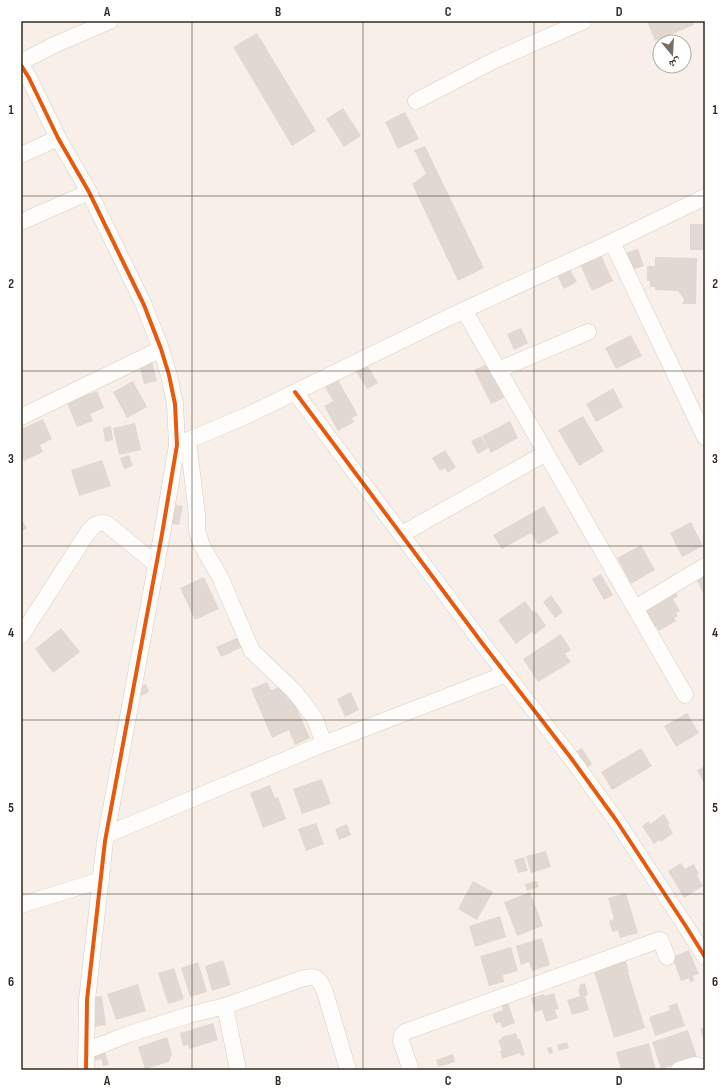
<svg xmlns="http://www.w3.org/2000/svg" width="726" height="1091" viewBox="0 0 726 1091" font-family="'Sofia Sans Condensed','Noto Naskh Arabic',sans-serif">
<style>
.building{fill:#e1d9d1}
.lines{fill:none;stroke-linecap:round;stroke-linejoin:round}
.minor-casing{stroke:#d5cdc4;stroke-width:17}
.minor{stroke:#fefdfc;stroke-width:16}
.cycleway-casing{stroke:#fff;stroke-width:6}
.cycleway{stroke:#e8590c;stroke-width:4}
.grid{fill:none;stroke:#332a21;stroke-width:1;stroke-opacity:0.55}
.neatline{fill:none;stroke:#332a21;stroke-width:1.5}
.grid-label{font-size:13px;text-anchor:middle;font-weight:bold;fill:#332a21}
</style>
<rect width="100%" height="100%" fill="#f8f0e8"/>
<path class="building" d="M 647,21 L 692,21 L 694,25 L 655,41 Z
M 257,33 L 316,131 L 292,146 L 233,47 Z
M 343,108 L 361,136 L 344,147 L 326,119 Z
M 405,112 L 419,139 L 398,149 L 385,122 Z
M 425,146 L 484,268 L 458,281 L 412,184 L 426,174 L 414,150 Z
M 690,224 L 704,224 L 704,250 L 690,250 Z
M 638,249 L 644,266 L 631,270 L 625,253 Z
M 601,255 L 613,281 L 592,291 L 580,265 Z
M 655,257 L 697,258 L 696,304 L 682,304 L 684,299 L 678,291 L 655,290 L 655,287 L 650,287 L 650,281 L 647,281 L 647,266 L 655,266 Z
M 570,269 L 577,282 L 564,289 L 557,275 Z
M 521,328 L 528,343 L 514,350 L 507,334 Z
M 631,335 L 642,356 L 616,369 L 605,348 Z
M 152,361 L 157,381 L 144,384 L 139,364 Z
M 366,363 L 378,383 L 367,389 L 355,370 Z
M 489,363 L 506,397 L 491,404 L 474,370 Z
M 338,380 L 358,415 L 352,418 L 354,422 L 338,431 L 324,406 L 333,401 L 325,387 Z
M 133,381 L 147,407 L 127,418 L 113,392 Z
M 613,388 L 623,407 L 596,422 L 586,404 Z
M 97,391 L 104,408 L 90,414 L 93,421 L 77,427 L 67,403 Z
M 583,416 L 604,451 L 579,466 L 558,430 Z
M 43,419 L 52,439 L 40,445 L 43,452 L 24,461 L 21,455 L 21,429 Z
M 510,421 L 518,438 L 491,453 L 482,436 Z
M 135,423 L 141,450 L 119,455 L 113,428 Z
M 111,426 L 113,440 L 105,442 L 103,428 Z
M 481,436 L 488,448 L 478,454 L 471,441 Z
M 445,450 L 456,467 L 448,473 L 445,468 L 440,471 L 432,458 Z
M 129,455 L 133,466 L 124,469 L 120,458 Z
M 102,460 L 111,486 L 79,496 L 71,470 Z
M 171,504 L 183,506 L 179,525 L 167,523 Z
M 544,506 L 559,533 L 538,545 L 531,533 L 502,549 L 493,535 Z
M 21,518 L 27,528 L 21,532 Z
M 691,522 L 703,546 L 682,557 L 670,533 Z
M 641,545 L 655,570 L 631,584 L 617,558 Z
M 705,572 L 705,597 L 695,577 Z
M 601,574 L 613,595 L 604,600 L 592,579 Z
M 204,577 L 219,609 L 195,620 L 180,588 Z
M 673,588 L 678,596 L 673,599 L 680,611 L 676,613 L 678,616 L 674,618 L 676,621 L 659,631 L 656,626 L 652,628 L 642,612 Z
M 551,595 L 563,612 L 555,618 L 543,602 Z
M 525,601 L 534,613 L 536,611 L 546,626 L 534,635 L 532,632 L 516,644 L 498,620 Z
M 61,628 L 80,652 L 53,673 L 35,649 Z
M 561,634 L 571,650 L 565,654 L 571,662 L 538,682 L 523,659 Z
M 239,637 L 243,647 L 221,657 L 216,647 Z
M 267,682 L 271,690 L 282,686 L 288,699 L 292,697 L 310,738 L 295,745 L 289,730 L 272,738 L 251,689 Z
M 146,684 L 149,692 L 141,696 L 137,688 Z
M 351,692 L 359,710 L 345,717 L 337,699 Z
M 687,713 L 699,733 L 676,747 L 664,726 Z
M 582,748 L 592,764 L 584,770 L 573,753 Z
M 641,748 L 652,766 L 612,790 L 601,772 Z
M 705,766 L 705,785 L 697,770 Z
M 322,779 L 331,804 L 302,814 L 293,789 Z
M 270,785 L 275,798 L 278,797 L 286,819 L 263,828 L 250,793 Z
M 664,814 L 670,824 L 668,825 L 673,833 L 661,842 L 660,840 L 654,844 L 642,826 L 649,821 L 650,824 Z
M 316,823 L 324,844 L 306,851 L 298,829 Z
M 347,824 L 351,835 L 339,840 L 335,829 Z
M 546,851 L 551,867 L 531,873 L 526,856 Z
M 524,857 L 528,871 L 518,873 L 514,860 Z
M 681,863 L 685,869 L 694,864 L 699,874 L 697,875 L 703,886 L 684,898 L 668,871 Z
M 473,881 L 493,892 L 477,920 L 458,909 Z
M 537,881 L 539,887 L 527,891 L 525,884 Z
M 530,892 L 543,926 L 517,936 L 504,902 Z
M 626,893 L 638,933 L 620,938 L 618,931 L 612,932 L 609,921 L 614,919 L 608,898 Z
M 500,916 L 506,937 L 475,947 L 469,926 Z
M 542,938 L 550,965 L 532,971 L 529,962 L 521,965 L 516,946 Z
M 511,947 L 518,971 L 503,975 L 504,982 L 489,986 L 480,956 Z
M 689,950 L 699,974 L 693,976 L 694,981 L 690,982 L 689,978 L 681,981 L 672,957 Z
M 625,959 L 629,972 L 628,972 L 645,1028 L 614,1038 L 593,968 Z
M 223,960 L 231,985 L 212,991 L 205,966 Z
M 198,962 L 207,992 L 190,997 L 181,968 Z
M 174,968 L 184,999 L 168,1004 L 158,973 Z
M 585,983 L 588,995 L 585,996 L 589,1010 L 572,1015 L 567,1000 L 580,996 L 578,989 L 580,989 L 579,985 Z
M 138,984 L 146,1011 L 116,1020 L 107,994 Z
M 554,993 L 559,1009 L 555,1010 L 558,1018 L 546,1022 L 542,1010 L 535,1012 L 531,998 L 544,994 L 545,996 Z
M 102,996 L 106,1025 L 94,1027 L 91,997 Z
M 508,1003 L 515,1023 L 502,1028 L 500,1022 L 496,1024 L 492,1014 L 503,1010 L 501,1005 Z
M 677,1003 L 685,1026 L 655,1036 L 649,1017 L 670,1010 L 668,1006 Z
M 213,1023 L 218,1040 L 189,1049 L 188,1045 L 183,1046 L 180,1033 Z
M 705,1027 L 705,1044 L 700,1029 Z
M 688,1030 L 697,1057 L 661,1069 L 652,1042 Z
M 516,1033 L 518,1039 L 520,1039 L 525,1055 L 521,1056 L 520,1053 L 502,1059 L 500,1051 L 502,1051 L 498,1040 L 502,1039 L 501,1037 Z
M 167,1037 L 172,1054 L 169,1062 L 145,1069 L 138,1047 Z
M 567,1042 L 569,1048 L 559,1051 L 557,1045 Z
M 649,1043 L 656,1070 L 621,1070 L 616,1052 Z
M 552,1047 L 553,1053 L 549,1054 L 547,1048 Z
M 104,1049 L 109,1065 L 103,1066 L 101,1059 L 95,1061 L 92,1053 Z
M 453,1054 L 455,1062 L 438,1067 L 436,1060 Z"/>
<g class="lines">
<defs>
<path id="minor" d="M 21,62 L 54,45 L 110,21
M 21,65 L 29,78 L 58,138 L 89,192 L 144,305 L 161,349 L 169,375 L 175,404 L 177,445 L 162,534 L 105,841 L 87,1000 L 86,1070
M 416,101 L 495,60 L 584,21
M 21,155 L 58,138
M 21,222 L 89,192
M 612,242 L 705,437
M 464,310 L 685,695
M 498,370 L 588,332
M 295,392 L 482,643 L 571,758 L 616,820 L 687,928 L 705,957
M 21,417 L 161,349
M 188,440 L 197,515 L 197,531 L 202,546 L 220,577 L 252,651 L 294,691 L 302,701 L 315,719 L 324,744
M 177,445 L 246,416 L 464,310 L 612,242 L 705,197
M 402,534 L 546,453
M 635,608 L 705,566
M 21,636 L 88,532 C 94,525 98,521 107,524 L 157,565
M 106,835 L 316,747 L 506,674
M 21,905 L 101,880
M 225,1006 L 238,1070
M 86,1051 L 129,1034 L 189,1015 L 225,1006 L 301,979 C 317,975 318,977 325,992 L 348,1070
M 411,1070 L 401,1041 L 402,1035 L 405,1032 L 659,940 L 661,941 L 667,957
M 679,1070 L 695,1065 L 705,1068"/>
</defs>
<use href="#minor" class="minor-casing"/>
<use href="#minor" class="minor"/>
<defs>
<path id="cycleway" d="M 21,65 L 29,78 L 58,138 L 89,192 L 144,305 L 161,349 L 169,375 L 175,404 L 177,445 L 162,534 L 105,841 L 87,1000 L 86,1070
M 295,392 L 482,643 L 571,758 L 616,820 L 687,928 L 705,957"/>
</defs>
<use href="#cycleway" class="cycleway-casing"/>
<use href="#cycleway" class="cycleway"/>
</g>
<path class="grid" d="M 192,21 L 192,1070M 363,21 L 363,1070M 534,21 L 534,1070M 21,196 L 705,196M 21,371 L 705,371M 21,546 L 705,546M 21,720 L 705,720M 21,894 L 705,894"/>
<rect width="726" height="1091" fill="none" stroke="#ffffff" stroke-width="44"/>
<g transform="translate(672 54) rotate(162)"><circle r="19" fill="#ffffff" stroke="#adaaa6"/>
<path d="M0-3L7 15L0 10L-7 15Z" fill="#786f67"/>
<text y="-6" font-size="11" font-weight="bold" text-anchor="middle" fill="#332a21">ش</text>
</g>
<rect x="22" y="22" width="682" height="1047" class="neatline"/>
<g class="grid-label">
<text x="107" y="16">A</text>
<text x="278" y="16">B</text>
<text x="448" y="16">C</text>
<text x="619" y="16">D</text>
<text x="11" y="114">1</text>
<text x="715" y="114">1</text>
<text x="11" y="288">2</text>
<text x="715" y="288">2</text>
<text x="11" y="463">3</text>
<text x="715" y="463">3</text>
<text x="11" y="637">4</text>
<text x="715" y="637">4</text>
<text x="11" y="812">5</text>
<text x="715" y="812">5</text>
<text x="11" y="986">6</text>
<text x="715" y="986">6</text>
<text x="107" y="1085">A</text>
<text x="278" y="1085">B</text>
<text x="448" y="1085">C</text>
<text x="619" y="1085">D</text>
</g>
</svg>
